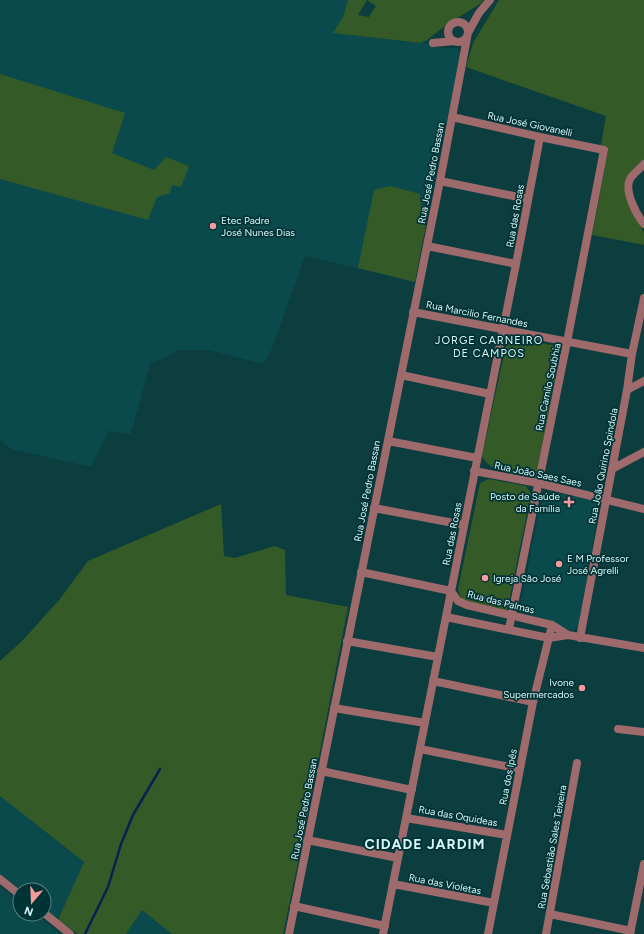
<svg xmlns="http://www.w3.org/2000/svg" width="644" height="934" viewBox="0 0 644 934" font-family="Figtree,sans-serif">
<style>
.built{fill:#0a4a4c}
.green{fill:#345b27;fill-rule:evenodd}
.lines{fill:none;stroke-linecap:round;stroke-linejoin:round}
.stream{stroke:#052351;stroke-width:2.5}
.minor{stroke:#9f6a6b;stroke-width:8}
.poi-dot{fill:#f59b9c;stroke:#003335;stroke-width:1.5}
.labels{text-anchor:middle;dominant-baseline:central;stroke-width:3.5;stroke-linejoin:round;paint-order:stroke}
.street-label{font-size:10px;fill:#d8f6f7;stroke:#003335}
.poi-label{font-size:10px;fill:#d8f6f7;stroke:#003335;text-anchor:start}
.neighbourhood-label{font-size:11px;letter-spacing:1px;fill:#d8f6f7;stroke:#003335}
.district-label{font-size:14px;font-weight:bold;letter-spacing:1px;fill:#d8f6f7;stroke:#003335}
</style>
<rect width="100%" height="100%" fill="#0c3d3f"/>
<path class="built" d="M 0,0 L 348,0 L 343,17 L 334,33 L 421,43 L 433,43 L 439,48 L 458,48 L 461,53 L 421,244 L 415,282 L 305,256 L 271,351 L 263,364 L 209,350 L 180,350 L 150,364 L 131,434 L 108,431 L 91,467 L 11,449 L 0,440 Z
M 547,491 L 595,500 L 599,506 L 579,626 L 573,631 L 523,620 L 519,613 L 542,496 Z
M 0,796 L 84,862 L 58,920 L 44,909 L 44,890 L 20,890 L 0,874 Z
M 0,887 L 20,902 L 20,914 L 35,914 L 61,934 L 0,934 Z
M 142,910 L 172,934 L 126,934 Z"/>
<path class="green" d="M 348,0 L 484,0 L 480,4 L 446,25 L 427,40 L 421,43 L 333,33 L 343,17 ZM 367,0 L 376,6 L 369,17 L 358,15 Z
M 499,0 L 644,0 L 644,162 L 628,178 L 638,221 L 644,233 L 644,245 L 592,235 L 608,151 L 607,147 L 601,145 L 606,116 L 466,67 L 473,43 Z
M 0,74 L 125,113 L 112,153 L 154,170 L 166,157 L 189,166 L 181,187 L 172,185 L 170,193 L 157,197 L 148,220 L 0,179 Z
M 390,186 L 420,194 L 421,207 L 429,209 L 415,282 L 358,268 L 374,190 Z
M 512,338 L 557,346 L 561,349 L 537,471 L 529,476 C 510,473 492,474 482,456 L 506,345 Z
M 489,479 L 526,486 L 531,494 L 507,611 L 470,607 L 461,598 L 458,589 L 480,483 Z
M 221,504 L 224,556 L 235,558 L 275,546 L 285,550 L 286,595 L 348,607 L 303,839 L 283,934 L 172,934 L 142,910 L 126,934 L 78,934 L 58,920 L 84,862 L 0,796 L 0,661 L 23,640 L 60,599 L 88,561 Z"/>
<g class="lines">
<path class="stream" d="M 85,934 L 108,887 L 121,844 L 133,815 L 160,769"/>
<path class="minor" d="M448 32a10 10 0 1 1 20 0a10 10 0 1 1-20 0Z
M 469,31 L 479,13 L 490,0
M 433,43 L 454,41
M 452,117 L 540,137 L 604,150 L 567,342 L 509,629
M 644,164 C 640,169 633,174 630,179 C 624,191 636,214 644,224
M 440,181 L 528,199
M 427,246 L 516,264
M 413,312 L 632,354
M 401,375 L 490,394
M 627,390 L 644,381
M 388,441 L 477,458
M 612,469 L 644,452
M 474,471 L 538,483 L 644,509
M 374,508 L 464,525
M 361,572 L 451,591 L 458,601 L 467,605 L 552,625 L 568,635
M 446,617 L 549,638 L 568,635 L 644,648
M 580,638 L 627,390 L 632,354 L 644,298
M 347,641 L 438,657
M 433,681 L 533,702
M 334,708 L 425,723
M 618,729 L 644,732
M 420,749 L 520,769
M 321,771 L 412,790
M 406,818 L 507,835
M 307,840 L 398,858
M 0,879 L 20,895
M 393,884 L 494,903
M 294,906 L 385,926
M 44,913 L 70,934
M 550,914 L 631,931
M 289,934 L 440,181 L 467,38
M 383,934 L 516,264 L 540,137
M 488,934 L 533,702 L 552,625
M 546,934 L 577,763
M 630,934 L 644,864"/>
</g>
<g class="poi-dot">
<circle cx="213" cy="226" r="4"/>
<path d="M567 496h4v4h4v4h-4v4h-4v-4h-4v-4h4z"/>
<circle cx="559" cy="564" r="4"/>
<circle cx="485" cy="578" r="4"/>
<circle cx="582" cy="688" r="4"/>
</g>
<g class="labels">
<g class="street-label">
<text transform="translate(530 124) rotate(12)">Rua José Giovanelli</text>
<text transform="translate(431 173) rotate(-79)">Rua José Pedro Bassan</text>
<text transform="translate(515 216) rotate(-80)">Rua das Rosas</text>
<text transform="translate(477 314) rotate(11)">Rua Marcilio Fernandes</text>
<text transform="translate(548 387) rotate(-78)">Rua Camilo Soubhia</text>
<text transform="translate(603 466) rotate(-79)">Rua João Quirino Spindola</text>
<text transform="translate(538 474) rotate(12)">Rua João Saes Saes</text>
<text transform="translate(367 491) rotate(-79)">Rua José Pedro Bassan</text>
<text transform="translate(452 534) rotate(-79)">Rua das Rosas</text>
<text transform="translate(501 602) rotate(14)">Rua das Palmas</text>
<text transform="translate(508 777) rotate(-79)">Rua dos Ipês</text>
<text transform="translate(304 809) rotate(-79)">Rua José Pedro Bassan</text>
<text transform="translate(458 816) rotate(10)">Rua das Oquideas</text>
<text transform="translate(552 847) rotate(-80)">Rua Sebastião Sales Teixeira</text>
<text transform="translate(445 884) rotate(11)">Rua das Violetas</text>
</g>
<g class="poi-label">
<text x="221" y="220">Etec Padre<tspan x="221" dy="12">José Nunes Dias</tspan></text>
<text x="560" y="496" text-anchor="end">Posto de Saúde<tspan x="560" dy="12">da Família</tspan></text>
<text x="567" y="558">E M Professor<tspan x="567" dy="12">José Agrelli</tspan></text>
<text x="493" y="578">Igreja São José</text>
<text x="574" y="682" text-anchor="end">Ivone<tspan x="574" dy="12">Supermercados</tspan></text>
</g>
<g class="neighbourhood-label">
<text x="489" y="340">JORGE CARNEIRO<tspan x="489" dy="13">DE CAMPOS</tspan></text>
</g>
<g class="district-label">
<text x="425" y="844">CIDADE JARDIM</text>
</g>
</g>
<g transform="translate(32 902) rotate(199)"><circle r="19" fill="#003335" stroke="#568183"/>
<path d="M0-3L7 15L0 10L-7 15Z" fill="#f59b9c"/>
<text y="-6" font-size="11" font-weight="bold" text-anchor="middle" fill="#d8f6f7">N</text>
</g>
</svg>
